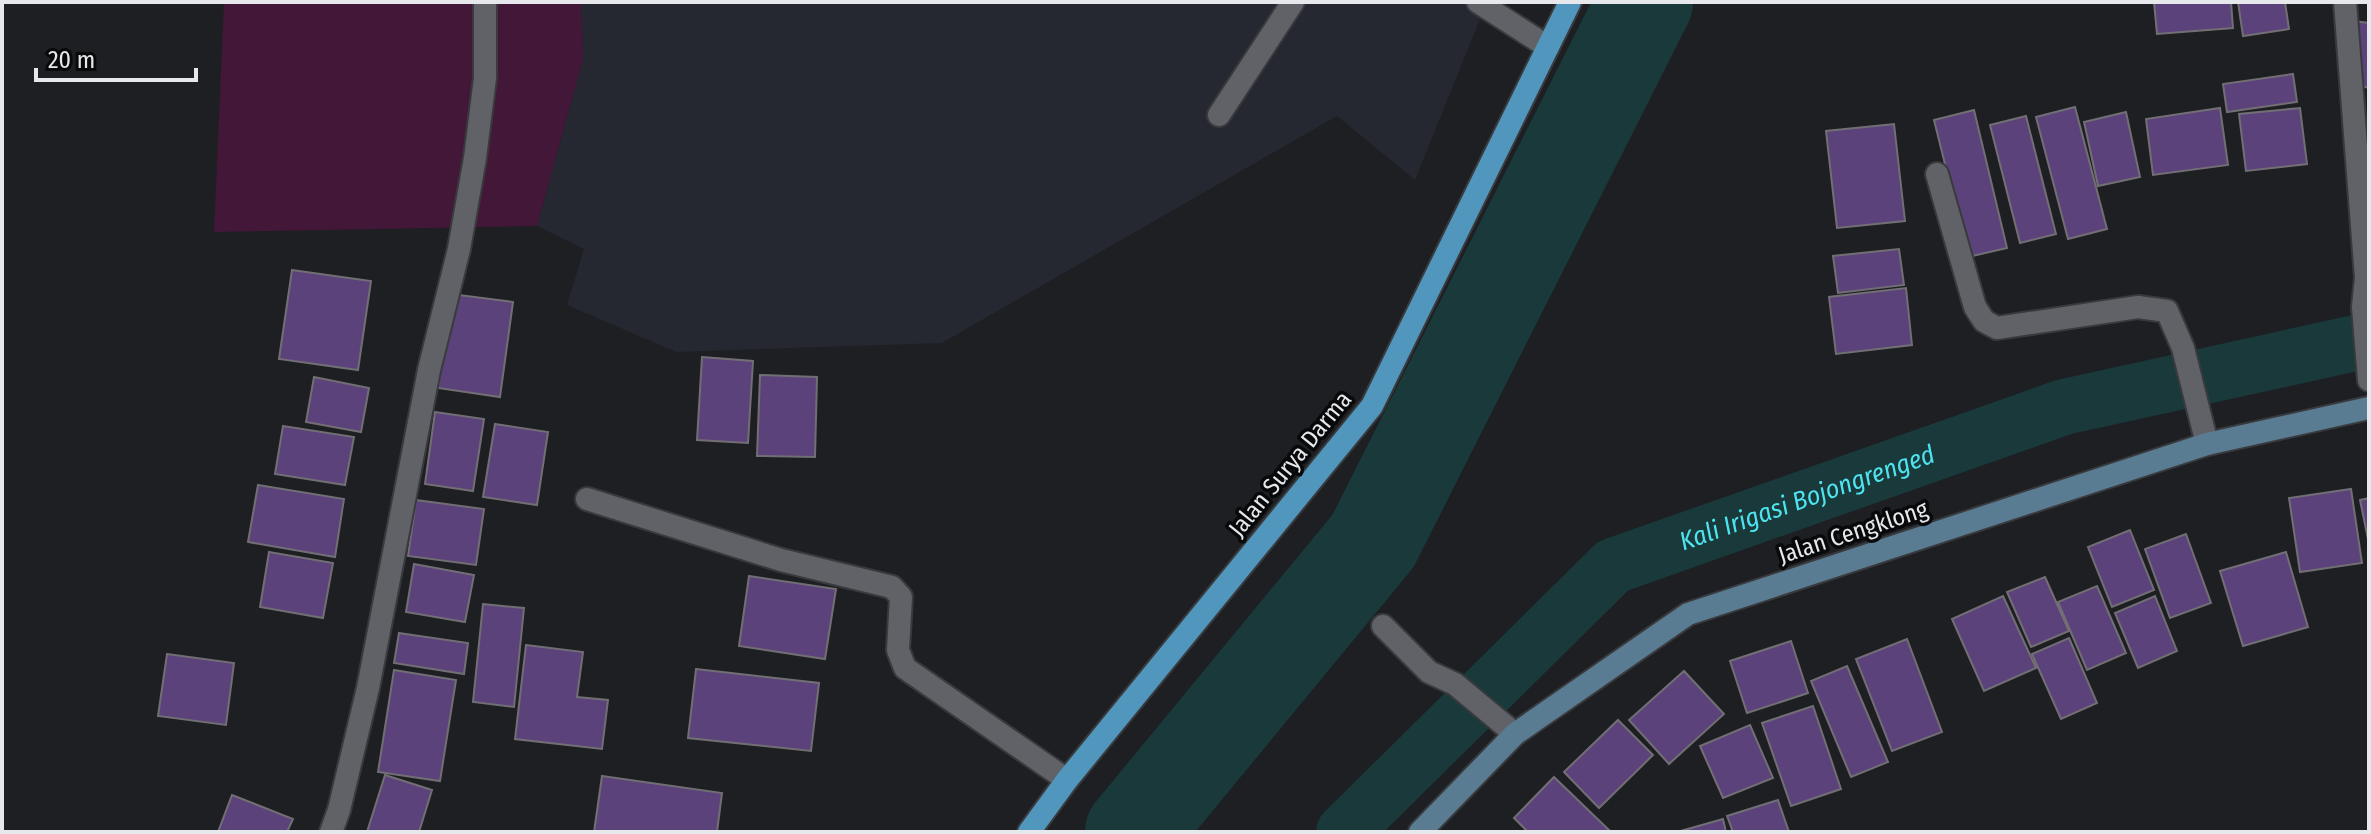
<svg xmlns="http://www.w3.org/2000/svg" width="2371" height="834" viewBox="0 0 2371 834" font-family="'Fira Sans Condensed',sans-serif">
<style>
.built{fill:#252831}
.green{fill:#431738}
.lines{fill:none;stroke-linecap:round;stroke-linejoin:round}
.canal{stroke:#19393b;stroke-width:56}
.river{stroke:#19393b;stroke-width:96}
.building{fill:#5c427a;stroke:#716f74;stroke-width:2}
.service-casing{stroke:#393a3d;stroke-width:26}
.minor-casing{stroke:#393a3d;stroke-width:26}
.secondary-casing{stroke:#393a3d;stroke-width:26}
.primary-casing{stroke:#393a3d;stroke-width:26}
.service{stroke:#616267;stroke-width:22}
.minor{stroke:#616267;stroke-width:22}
.secondary{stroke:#597c92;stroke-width:22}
.primary{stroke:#5096bd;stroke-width:22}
.labels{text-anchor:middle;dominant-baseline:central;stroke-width:7;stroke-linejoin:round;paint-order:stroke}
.street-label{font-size:24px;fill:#e7e8eb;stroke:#08090b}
.water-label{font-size:26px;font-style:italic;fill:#4de4ef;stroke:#08090b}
</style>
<rect width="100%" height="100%" fill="#1d1f23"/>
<path class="built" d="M 581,2 L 1487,2 L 1415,180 L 1337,116 L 942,343 L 676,352 L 567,305 L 584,249 L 537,226 L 583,59 Z"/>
<path class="green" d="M 224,2 L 581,2 L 583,59 L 537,226 L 214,232 Z"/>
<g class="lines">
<path class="canal" id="s1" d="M 1344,832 L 1613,566 L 2064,407 L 2369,340"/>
<path class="river" d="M 1133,832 L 1373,541 L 1645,2"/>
</g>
<path class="building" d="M 2154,2 L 2231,2 L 2233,28 L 2157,34 Z
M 2238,2 L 2285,2 L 2289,29 L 2243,36 Z
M 2353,21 L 2369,23 L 2369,88 L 2361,86 Z
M 2293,74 L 2297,102 L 2227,112 L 2223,84 Z
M 2075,107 L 2107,229 L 2068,239 L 2036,117 Z
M 2220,108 L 2228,165 L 2153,175 L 2146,119 Z
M 2300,108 L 2307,164 L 2246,171 L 2239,114 Z
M 1974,110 L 2007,248 L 1968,257 L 1934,120 Z
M 2126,112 L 2140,177 L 2098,186 L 2084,122 Z
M 2026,116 L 2056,234 L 2020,243 L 1990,125 Z
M 1894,124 L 1905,221 L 1837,228 L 1826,131 Z
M 1899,249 L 1904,285 L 1838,293 L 1833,256 Z
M 292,270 L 371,281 L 358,370 L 279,359 Z
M 1906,288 L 1912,345 L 1836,354 L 1829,297 Z
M 451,294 L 513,302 L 500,397 L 438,388 Z
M 702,357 L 753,361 L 748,443 L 697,440 Z
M 760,375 L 817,377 L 815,457 L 757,456 Z
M 314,377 L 369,388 L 361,432 L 306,422 Z
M 435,412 L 484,419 L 473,491 L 425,484 Z
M 495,424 L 548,432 L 537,505 L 483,497 Z
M 283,426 L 354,437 L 345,485 L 275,474 Z
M 258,485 L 344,499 L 335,557 L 248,542 Z
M 2351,489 L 2362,563 L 2300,572 L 2289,498 Z
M 2369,498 L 2369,544 L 2360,500 Z
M 416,500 L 484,509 L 476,565 L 408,556 Z
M 2130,530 L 2154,590 L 2112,607 L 2088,547 Z
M 2186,534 L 2211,603 L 2170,618 L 2145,549 Z
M 269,552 L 333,563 L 323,618 L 260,607 Z
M 2286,552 L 2308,627 L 2243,646 L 2220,571 Z
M 414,564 L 474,575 L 465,622 L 406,612 Z
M 749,576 L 836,589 L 825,659 L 739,646 Z
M 2045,577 L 2069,631 L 2031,647 L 2007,592 Z
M 2097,586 L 2126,653 L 2087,670 L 2058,602 Z
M 2003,596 L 2036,668 L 1984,691 L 1952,619 Z
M 2155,596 L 2177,651 L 2138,668 L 2115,613 Z
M 483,604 L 524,608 L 514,707 L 473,702 Z
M 399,633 L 468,643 L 464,674 L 394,663 Z
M 2069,638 L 2097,703 L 2061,719 L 2032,654 Z
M 1907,639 L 1942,732 L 1892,751 L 1856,659 Z
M 1791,641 L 1808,693 L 1747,713 L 1730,661 Z
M 526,645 L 583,652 L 577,697 L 608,700 L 602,749 L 515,739 Z
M 167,654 L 234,663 L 226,725 L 158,716 Z
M 1847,666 L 1888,762 L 1851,777 L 1811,681 Z
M 696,669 L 819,683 L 811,751 L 688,738 Z
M 394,670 L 456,680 L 440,781 L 378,772 Z
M 1684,671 L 1724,714 L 1669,764 L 1629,720 Z
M 1813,706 L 1841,789 L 1791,806 L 1762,723 Z
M 1618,720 L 1653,755 L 1599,808 L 1564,772 Z
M 1750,725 L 1773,778 L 1723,798 L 1700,746 Z
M 385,775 L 432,790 L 419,832 L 367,832 Z
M 602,776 L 722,793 L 717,832 L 594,832 Z
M 1554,777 L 1611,832 L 1528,832 L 1514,818 Z
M 232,795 L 293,819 L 287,832 L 218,832 Z
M 1778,800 L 1789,832 L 1733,832 L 1727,816 Z
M 1723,819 L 1726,832 L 1677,832 Z"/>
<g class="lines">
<defs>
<path id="service" d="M 1478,2 L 1548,47
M 1219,115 L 1293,2"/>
<path id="minor" d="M 2345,2 L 2366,278 L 2363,307 L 2369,380
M 1937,174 L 1975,307 L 1984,321 L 1997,328 L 2138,307 L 2167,311 L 2183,348 L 2207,444
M 587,499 L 781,560 L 892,587 L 901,597 L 898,650 L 905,668 L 1067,780
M 1383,626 L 1429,672 L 1455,684 L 1515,734
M 331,832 L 339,810 L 368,688 L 429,370 L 459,249 L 475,158 L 485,78 L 485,2"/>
<path id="secondary" d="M 1420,832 L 1515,734 L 1688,614 L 2207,444 L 2369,408"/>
<path id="primary" d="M 1029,832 L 1067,780 L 1372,406 L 1570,2"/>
</defs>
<use href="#service" class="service-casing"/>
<use href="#minor" class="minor-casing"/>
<use href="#secondary" class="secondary-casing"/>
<use href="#primary" class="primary-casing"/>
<use href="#service" class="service"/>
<use href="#minor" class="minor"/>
<use href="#secondary" class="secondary"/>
<use href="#primary" class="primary"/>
</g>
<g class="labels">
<g class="street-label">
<text transform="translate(1290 464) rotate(-51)">Jalan Surya Darma</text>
<text transform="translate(1853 532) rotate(-18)">Jalan Cengklong</text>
</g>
<g class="water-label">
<text stroke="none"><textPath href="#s1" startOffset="584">Kali Irigasi Bojongrenged</textPath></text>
</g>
</g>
<rect width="2371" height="834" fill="none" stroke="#e7e8eb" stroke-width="8"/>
<path d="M36 68v12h160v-12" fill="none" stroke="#e7e8eb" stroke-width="4"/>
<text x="48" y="68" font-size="24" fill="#e7e8eb" stroke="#08090b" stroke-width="6" paint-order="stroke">20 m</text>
</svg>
